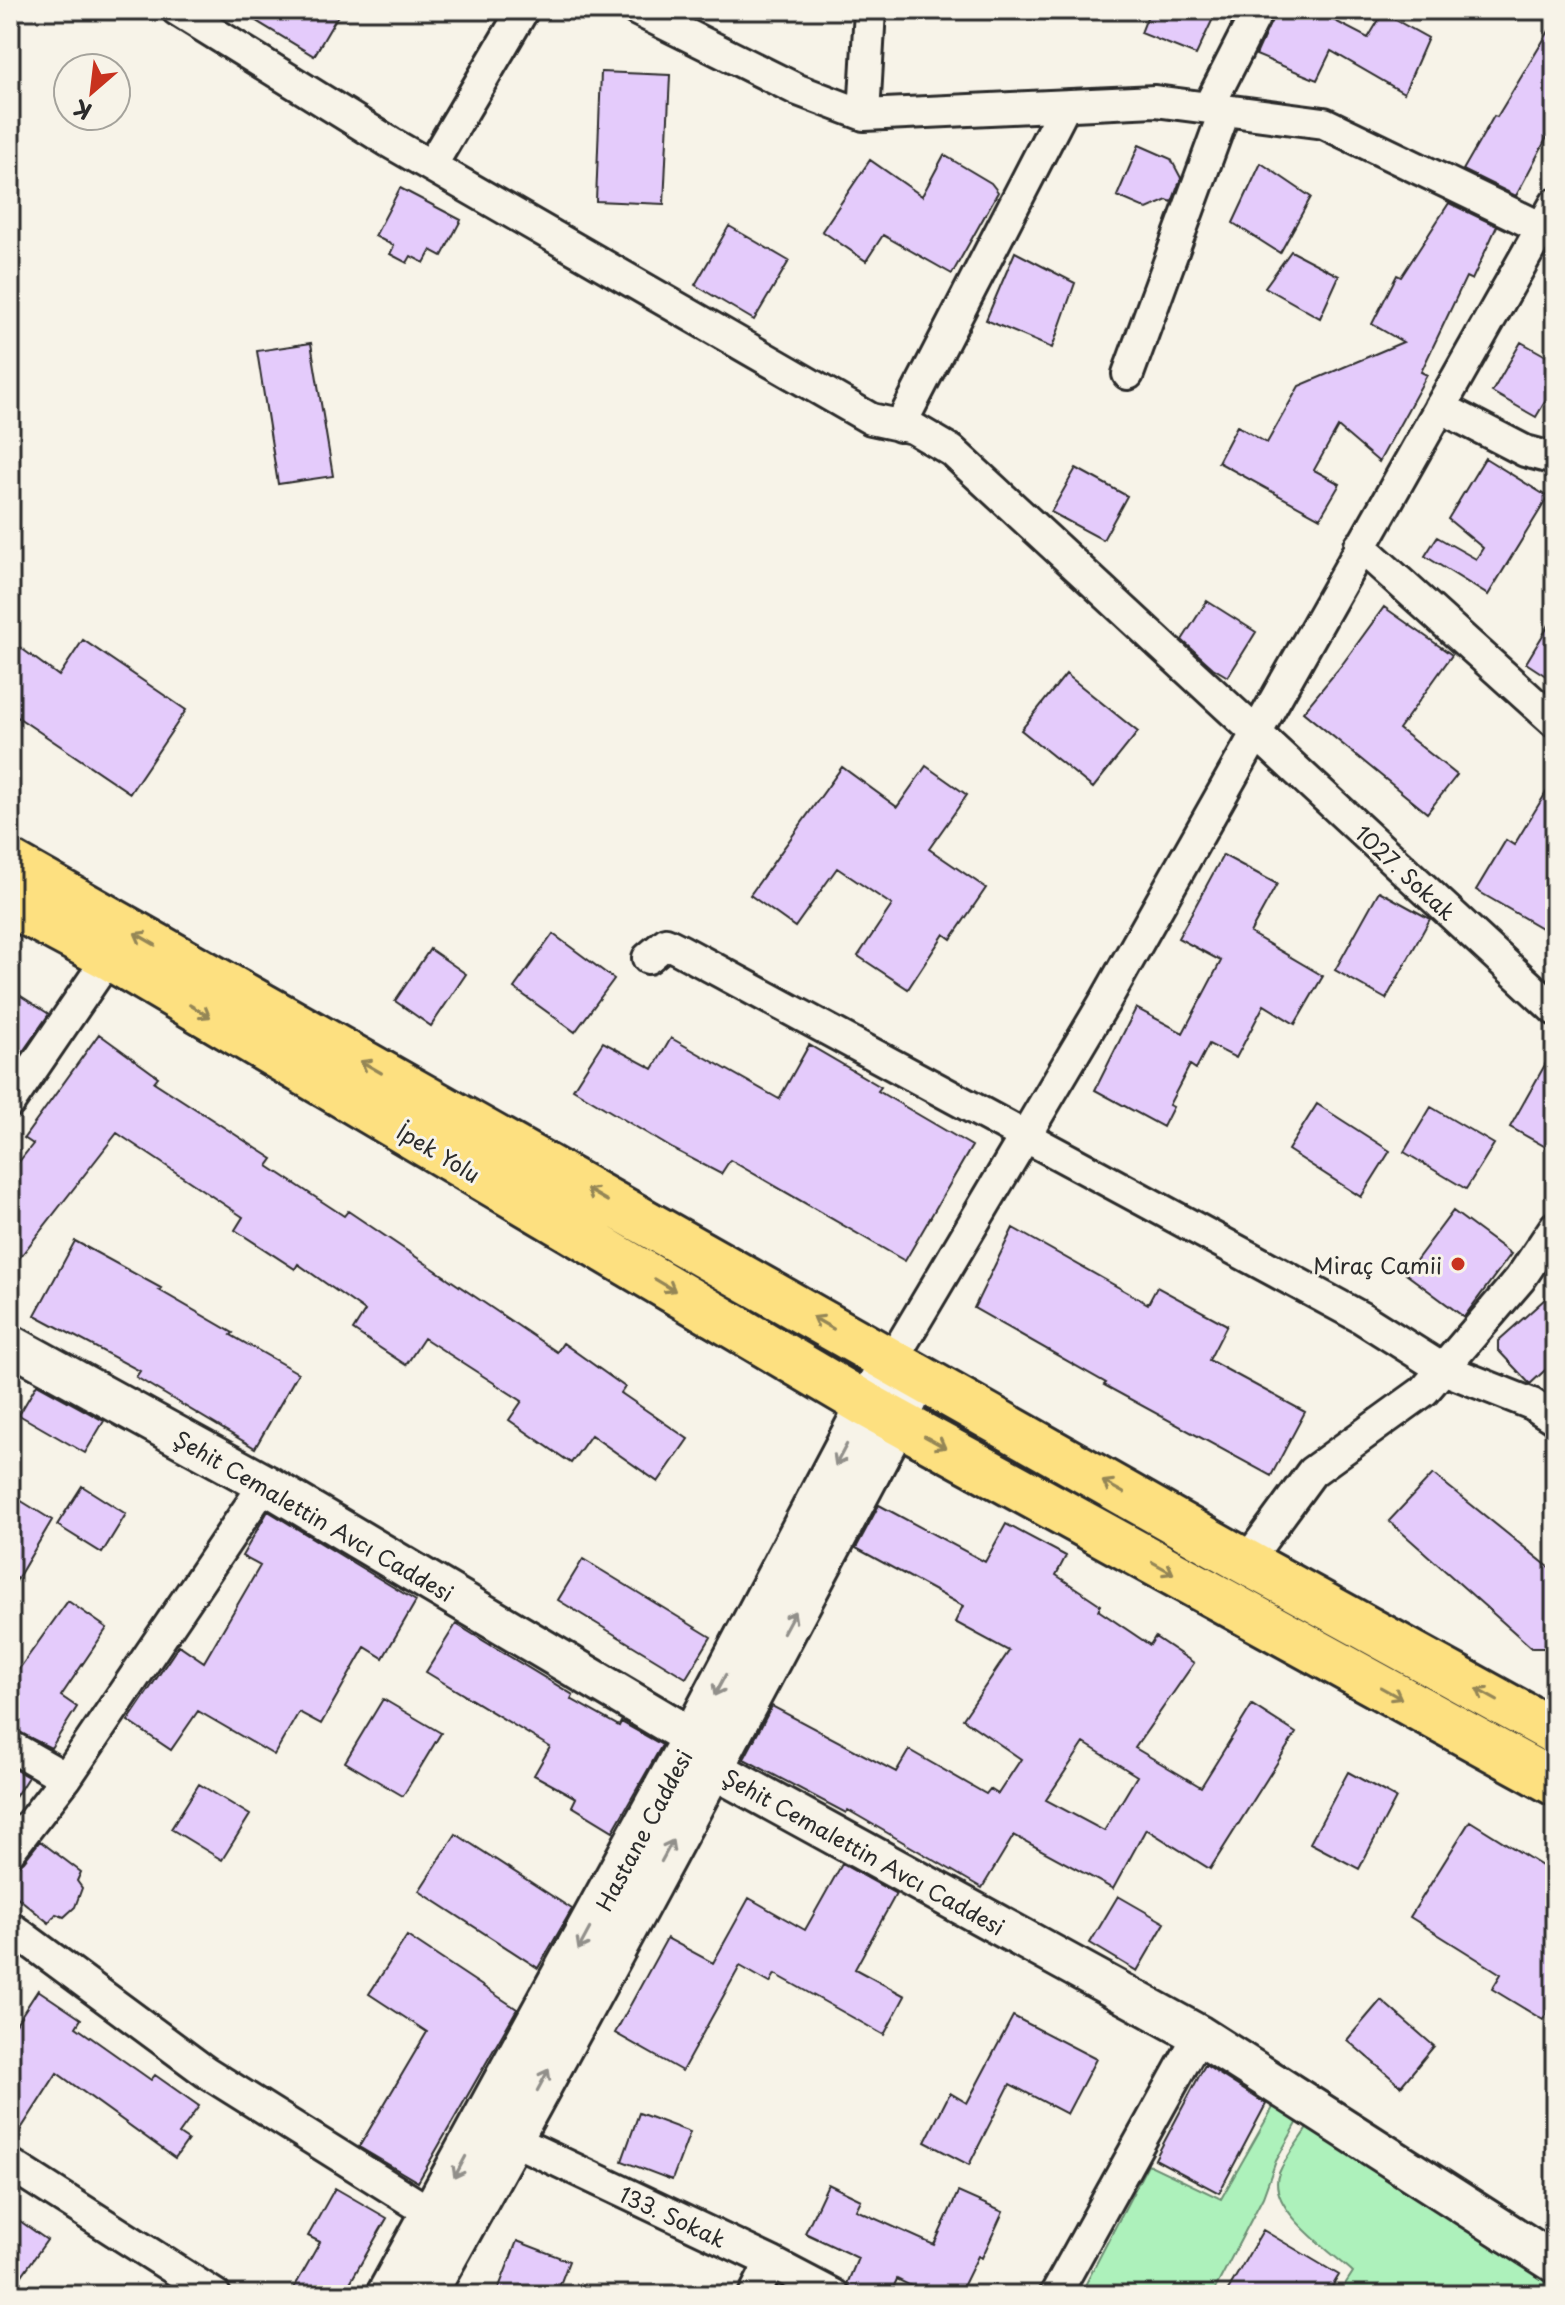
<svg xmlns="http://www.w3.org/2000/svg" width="1565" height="2305" viewBox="0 0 1565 2305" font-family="'Playpen Sans',sans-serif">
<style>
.green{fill:#adf1bb;stroke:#6c8e73;stroke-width:2}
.building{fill:#e4cbfb;stroke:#2b2b2b;stroke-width:2;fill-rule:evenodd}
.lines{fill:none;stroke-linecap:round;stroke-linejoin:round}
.minor-casing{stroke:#2b2b2b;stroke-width:36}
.tertiary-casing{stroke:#2b2b2b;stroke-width:44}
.secondary-casing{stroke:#2b2b2b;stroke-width:48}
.trunk-casing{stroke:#2b2b2b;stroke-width:50}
.minor{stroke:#f7f3e8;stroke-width:30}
.tertiary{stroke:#f7f3e8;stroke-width:38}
.secondary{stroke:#f7f3e8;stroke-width:42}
.trunk{stroke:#fde080;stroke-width:44}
.oneway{stroke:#948656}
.oneway2{stroke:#918f8a}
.poi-dot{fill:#c8321e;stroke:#f7f3e8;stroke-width:3}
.labels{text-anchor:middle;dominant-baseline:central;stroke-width:6;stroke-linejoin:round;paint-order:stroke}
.street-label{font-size:22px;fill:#2b2b2b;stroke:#f7f3e8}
.poi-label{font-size:22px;fill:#2b2b2b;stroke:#f7f3e8;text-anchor:end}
</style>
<rect width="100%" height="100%" fill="#f7f3e8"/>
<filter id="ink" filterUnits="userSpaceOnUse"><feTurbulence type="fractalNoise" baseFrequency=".0125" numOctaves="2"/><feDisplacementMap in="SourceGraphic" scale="16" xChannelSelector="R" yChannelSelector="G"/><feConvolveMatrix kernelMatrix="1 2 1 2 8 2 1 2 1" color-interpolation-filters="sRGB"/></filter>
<g filter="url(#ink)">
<path class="green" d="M 1275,2104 L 1300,2118 L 1276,2161 L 1263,2197 L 1212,2295 L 1080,2295 L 1148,2164 L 1221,2199 Z
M 1309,2125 L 1555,2286 L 1555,2295 L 1338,2295 L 1353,2272 C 1330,2251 1265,2207 1279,2173 C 1286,2156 1300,2140 1309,2125 Z"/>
<path class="building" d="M 238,10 L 341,10 L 314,56 Z
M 1150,10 L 1217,10 L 1196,55 L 1141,33 Z
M 1276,10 L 1314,10 L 1368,38 L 1383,13 L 1428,38 L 1404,93 L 1331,51 L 1317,80 L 1256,55 Z
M 1555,21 L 1555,122 L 1516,196 L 1463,170 L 1494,116 L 1497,117 Z
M 601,72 L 670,75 L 664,204 L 596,201 Z
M 1139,145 L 1171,159 L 1181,178 L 1172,202 L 1167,200 L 1147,209 L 1117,196 Z
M 944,155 L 991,183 L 998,192 L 952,274 L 883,235 L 866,261 L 822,231 L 870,160 L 922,196 Z
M 1261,163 L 1311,197 L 1280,253 L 1233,223 Z
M 400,188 L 461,220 L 442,256 L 431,250 L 424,263 L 411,256 L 407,263 L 390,254 L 394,246 L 375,236 Z
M 1449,203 L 1497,226 L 1472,280 L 1466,277 L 1421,372 L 1427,375 L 1379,462 L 1338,427 L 1314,470 L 1340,484 L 1320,518 L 1218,462 L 1237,426 L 1267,443 L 1299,386 L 1403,342 L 1372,324 L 1397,275 L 1401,277 Z
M 729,226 L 789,261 L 754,320 L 695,285 Z
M 1291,251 L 1339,276 L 1320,318 L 1265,287 Z
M 1015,252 L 1075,283 L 1052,348 L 986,320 Z
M 1521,342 L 1555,361 L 1555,385 L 1536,417 L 1492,392 Z
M 311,343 L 333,476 L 278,484 L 257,351 Z
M 1485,458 L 1548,497 L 1488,595 L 1425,556 L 1437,537 L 1476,559 L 1483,548 L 1448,519 Z
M 1076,468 L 1127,496 L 1103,540 L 1051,512 Z
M 1207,601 L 1256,632 L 1228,677 L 1213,668 L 1182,640 Z
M 1384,607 L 1452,655 L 1399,729 L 1457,775 L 1427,813 L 1303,712 L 1341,666 Z
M 1555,615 L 1555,682 L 1526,663 Z
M 10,640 L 59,676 L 83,640 L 186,710 L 130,793 L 10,712 Z
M 1066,674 L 1138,732 L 1093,788 L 1021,730 Z
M 926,766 L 967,795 L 929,849 L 986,888 L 951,939 L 944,934 L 908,989 L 858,956 L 892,905 L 837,868 L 795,927 L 750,895 L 842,767 L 897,807 Z
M 1555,778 L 1555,936 L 1476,890 L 1506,840 L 1514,845 Z
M 1223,855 L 1277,884 L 1250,933 L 1323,976 L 1295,1024 L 1264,1005 L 1236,1058 L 1209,1044 L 1196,1069 L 1190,1065 L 1169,1105 L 1173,1107 L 1163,1127 L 1095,1090 L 1136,1008 L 1183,1033 L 1221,961 L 1178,938 Z
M 1379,891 L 1430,919 L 1386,999 L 1335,970 Z
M 553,934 L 614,979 L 575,1032 L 514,988 Z
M 430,949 L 466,974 L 431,1026 L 395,1001 Z
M 10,989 L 49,1014 L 10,1070 Z
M 99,1034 L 158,1077 L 154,1082 L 273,1159 L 268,1166 L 344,1216 L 348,1211 L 557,1352 L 563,1343 L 625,1387 L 621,1393 L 688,1439 L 658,1482 L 591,1435 L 571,1463 L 509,1420 L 522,1401 L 424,1338 L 406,1365 L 353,1330 L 365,1311 L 298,1264 L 295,1269 L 235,1230 L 243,1217 L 117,1133 L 10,1270 L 10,1173 L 33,1144 L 24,1138 Z
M 671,1038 L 779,1099 L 809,1045 L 881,1087 L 878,1091 L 972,1146 L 905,1261 L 730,1160 L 721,1174 L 673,1149 L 573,1089 L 603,1042 L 653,1069 Z
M 1555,1047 L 1555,1152 L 1510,1127 Z
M 1317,1104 L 1390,1151 L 1361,1197 L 1288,1150 Z
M 1431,1107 L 1494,1144 L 1466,1189 L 1404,1152 Z
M 1453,1211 L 1511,1254 L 1464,1317 L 1406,1274 Z
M 1013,1228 L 1148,1304 L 1157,1287 L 1227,1325 L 1209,1360 L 1305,1412 L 1271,1476 L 1104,1385 L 1106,1383 L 974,1308 Z
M 75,1241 L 161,1288 L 159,1290 L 233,1333 L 231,1335 L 298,1373 L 255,1448 L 136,1377 L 140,1371 L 35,1315 Z
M 1555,1290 L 1555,1361 L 1530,1384 L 1498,1350 L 1498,1341 Z
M 37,1384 L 104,1421 L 85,1453 L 19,1415 Z
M 1433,1474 L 1555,1572 L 1555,1648 L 1532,1648 L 1389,1521 Z
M 82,1486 L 126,1514 L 102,1553 L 57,1525 Z
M 10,1494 L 52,1520 L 10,1591 Z
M 879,1505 L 985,1562 L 1006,1524 L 1066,1556 L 1056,1575 L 1101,1605 L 1098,1610 L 1150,1645 L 1155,1637 L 1194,1663 L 1135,1748 L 1201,1787 L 1252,1705 L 1296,1733 L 1210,1869 L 1146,1829 L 1113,1889 L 1014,1835 L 982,1888 L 848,1810 L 846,1813 L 744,1759 L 772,1706 L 896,1772 L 909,1750 L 986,1794 L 990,1789 L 998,1794 L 1021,1759 L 963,1719 L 1009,1651 L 955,1622 L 963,1606 L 856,1548 ZM 1084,1743 L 1137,1776 L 1104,1831 L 1046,1800 Z
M 268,1511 L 416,1601 L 383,1658 L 365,1647 L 321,1724 L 299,1712 L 274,1755 L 198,1711 L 171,1750 L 128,1721 L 179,1645 L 204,1662 L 260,1566 L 242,1556 Z
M 583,1559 L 711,1637 L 686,1678 L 558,1600 Z
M 68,1601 L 107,1628 L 61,1696 L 77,1707 L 51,1748 L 10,1728 L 10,1663 L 19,1669 Z
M 456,1624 L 573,1695 L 571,1699 L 619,1726 L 621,1722 L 662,1745 L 613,1831 L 572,1806 L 576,1798 L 534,1775 L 550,1747 L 426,1672 Z
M 383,1699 L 441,1733 L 403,1796 L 345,1762 Z
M 10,1767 L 28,1777 L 10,1805 Z
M 1348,1772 L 1396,1798 L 1359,1869 L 1310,1843 Z
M 199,1784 L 250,1815 L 222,1860 L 171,1829 Z
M 1470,1821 L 1555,1874 L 1555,2001 L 1543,2020 L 1492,1989 L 1501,1974 L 1410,1917 Z
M 456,1834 L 572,1909 L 538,1968 L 419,1891 Z
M 40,1841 L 81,1872 L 77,1881 L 82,1888 L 75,1907 L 64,1917 L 56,1914 L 49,1923 L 10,1891 L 10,1873 L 24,1861 Z
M 842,1864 L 896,1894 L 855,1969 L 905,1996 L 884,2035 L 775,1974 L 770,1983 L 740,1966 L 682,2071 L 615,2033 L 667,1938 L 713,1963 L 749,1898 L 805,1930 Z
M 1118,1896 L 1165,1923 L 1137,1971 L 1090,1943 Z
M 407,1936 L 517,2009 L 418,2182 L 359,2147 L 427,2032 L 369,1994 Z
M 38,1990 L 81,2019 L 76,2027 L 151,2080 L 155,2075 L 199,2106 L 179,2134 L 188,2140 L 175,2158 L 57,2073 L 10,2146 L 10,2033 Z
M 1381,2000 L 1434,2046 L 1401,2086 L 1347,2040 Z
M 1013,2016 L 1096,2059 L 1067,2114 L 1010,2084 L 969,2165 L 925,2142 L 950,2093 L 967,2103 Z
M 1205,2065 L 1266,2104 L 1219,2193 L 1155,2159 Z
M 639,2113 L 690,2132 L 672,2180 L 622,2161 Z
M 828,2184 L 861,2200 L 856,2210 L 934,2245 L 958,2192 L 1003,2212 L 982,2258 L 978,2256 L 959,2295 L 929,2295 L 897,2279 L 890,2295 L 852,2295 L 847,2284 L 858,2258 L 805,2233 Z
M 335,2188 L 387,2218 L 343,2295 L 290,2295 L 320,2242 L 308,2236 Z
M 10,2214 L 47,2240 L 10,2292 Z
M 1263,2230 L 1339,2275 L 1327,2295 L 1225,2295 Z
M 517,2241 L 569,2261 L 556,2295 L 496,2295 Z"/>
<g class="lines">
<defs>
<path id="minor" d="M 177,10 L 391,143 L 871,419 L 913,428 L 952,451 L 1555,1010
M 637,10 L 798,90 L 864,115 L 1155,101 L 1324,123 L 1542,228
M 1208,108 L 1258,10
M 864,115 L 870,10
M 431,166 L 523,10
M 1128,374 L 1225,110
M 1440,407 L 1525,451 L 1555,459
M 900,426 L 1065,106
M 1360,546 L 1555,722
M 648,958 L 666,943 L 680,950 L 1362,1318 L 1441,1368 L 1532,1404 L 1555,1419
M 10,1102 L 109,957
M 891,1362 L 1104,1003 L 1555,204
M 1246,1562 L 1312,1472 L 1424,1391 L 1520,1279 L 1555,1227
M 10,1746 L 66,1778
M 10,1850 L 66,1778 L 265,1484
M 10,1927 L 206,2072 L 434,2215
M 511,2139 L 771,2262 L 834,2295
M 10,2164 L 215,2295
M 754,2295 L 771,2262
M 1055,2295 L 1199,2035"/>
<path id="tertiary" d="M 10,1344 L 265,1484 L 693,1738 L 712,1768 L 1199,2035 L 1555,2263"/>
<path id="secondary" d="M 388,2295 L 693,1738 L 891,1362
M 424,2295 C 586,2006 741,1713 896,1421 L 917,1376"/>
<path id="trunk" d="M 10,863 L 1246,1562 L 1555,1732
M 10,904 L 109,957 L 867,1405 L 1555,1783"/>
</defs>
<use href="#minor" class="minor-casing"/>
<use href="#tertiary" class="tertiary-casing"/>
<use href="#secondary" class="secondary-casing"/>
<use href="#trunk" class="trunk-casing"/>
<use href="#minor" class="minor"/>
<use href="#tertiary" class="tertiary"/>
<use href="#secondary" class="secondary"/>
<use href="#trunk" class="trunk"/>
</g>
<defs><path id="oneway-shaft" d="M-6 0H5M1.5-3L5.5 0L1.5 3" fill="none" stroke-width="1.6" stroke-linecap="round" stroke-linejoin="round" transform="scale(2)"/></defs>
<g class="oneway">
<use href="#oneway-shaft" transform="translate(145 939) rotate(-150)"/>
<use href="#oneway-shaft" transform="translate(200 1011) rotate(31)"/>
<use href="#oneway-shaft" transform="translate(371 1067) rotate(-150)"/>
<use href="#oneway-shaft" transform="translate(597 1195) rotate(-150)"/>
<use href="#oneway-shaft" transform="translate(665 1285) rotate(31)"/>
<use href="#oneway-shaft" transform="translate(823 1323) rotate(-150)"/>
<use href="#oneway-shaft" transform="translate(935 1442) rotate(29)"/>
<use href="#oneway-shaft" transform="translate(1113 1487) rotate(-151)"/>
<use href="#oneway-shaft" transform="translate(1163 1568) rotate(29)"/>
<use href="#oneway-shaft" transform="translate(1391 1693) rotate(29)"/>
<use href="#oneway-shaft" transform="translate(1487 1695) rotate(-151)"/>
</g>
<g class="oneway2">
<use href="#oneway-shaft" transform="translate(841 1455) rotate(118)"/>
<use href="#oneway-shaft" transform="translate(789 1622) rotate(-62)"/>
<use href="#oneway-shaft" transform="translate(720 1685) rotate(118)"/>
<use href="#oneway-shaft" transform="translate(667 1851) rotate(-62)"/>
<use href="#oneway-shaft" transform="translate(584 1939) rotate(118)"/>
<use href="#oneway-shaft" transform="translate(543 2080) rotate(-62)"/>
<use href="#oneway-shaft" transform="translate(460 2167) rotate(118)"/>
</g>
</g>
<circle class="poi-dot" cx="1458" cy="1264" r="8"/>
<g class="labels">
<g class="street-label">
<text transform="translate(1406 872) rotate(43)">1027. Sokak</text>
<text transform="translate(439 1152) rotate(31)">İpek Yolu</text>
<text transform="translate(314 1515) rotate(30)">Şehit Cemalettin Avcı Caddesi</text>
<text transform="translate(643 1830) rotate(-62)">Hastane Caddesi</text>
<text transform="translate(864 1851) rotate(29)">Şehit Cemalettin Avcı Caddesi</text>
<text transform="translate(673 2216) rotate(25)">133. Sokak</text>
</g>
<g class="poi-label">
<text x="1442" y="1264">Miraç Camii</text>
</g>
</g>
<rect width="1565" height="2305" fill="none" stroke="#f7f3e8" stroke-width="40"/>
<rect x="20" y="20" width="1525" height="2265" fill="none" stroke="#2b2b2b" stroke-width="3" filter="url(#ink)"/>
<g transform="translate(92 92) rotate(208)"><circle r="38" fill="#f7f3e8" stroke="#a5a39c" stroke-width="2"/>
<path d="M0-6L14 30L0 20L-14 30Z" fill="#c8321e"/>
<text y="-12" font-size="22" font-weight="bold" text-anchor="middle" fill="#2b2b2b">K</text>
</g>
</svg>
